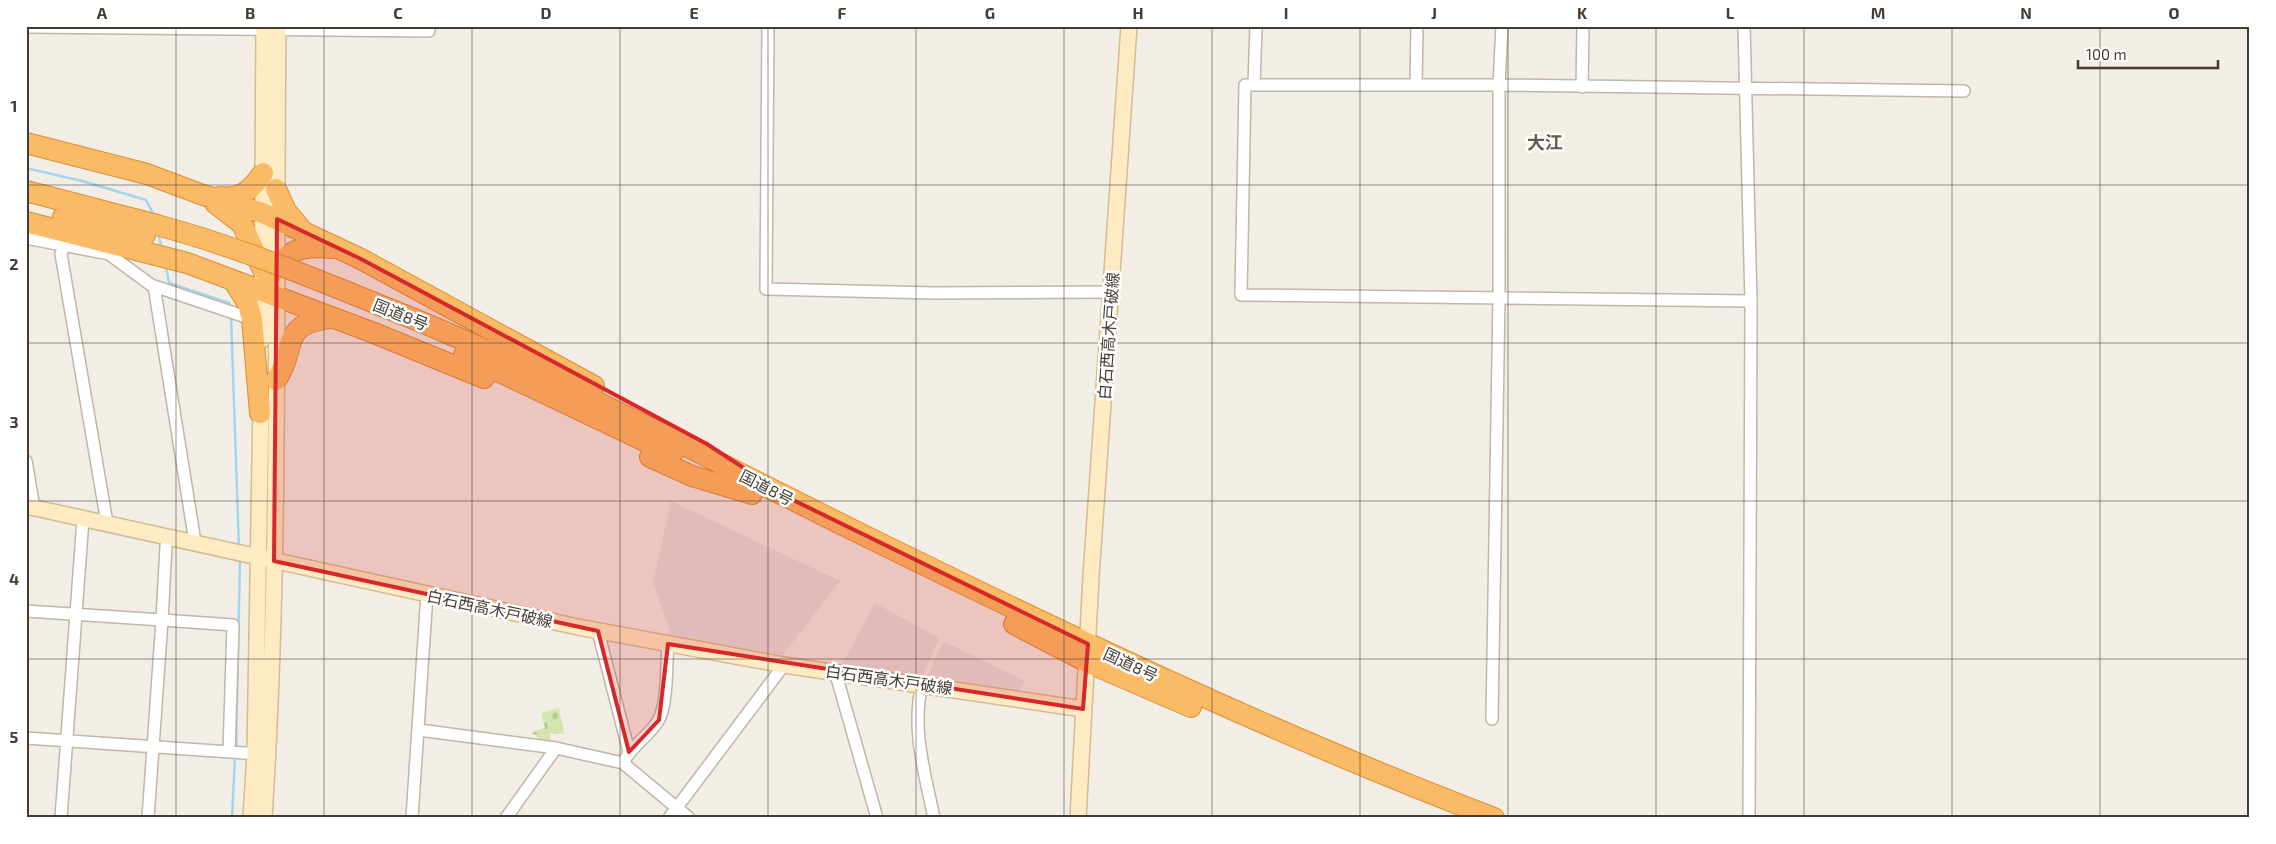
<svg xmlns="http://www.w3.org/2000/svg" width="2276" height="844" viewBox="0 0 2276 844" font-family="'Exo 2','Noto Sans JP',sans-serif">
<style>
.cemetery{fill:url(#cemetery-stones)}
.parking{fill:#e3e0dd}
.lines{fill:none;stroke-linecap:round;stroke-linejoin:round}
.stream{stroke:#a1d6ef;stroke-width:2.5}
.street-casing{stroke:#c0b6aa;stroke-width:14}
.secondary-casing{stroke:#d2bc95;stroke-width:18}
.highway-casing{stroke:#db8e36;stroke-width:22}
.street{stroke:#fff;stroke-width:11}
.secondary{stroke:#feeac3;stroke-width:15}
.highway{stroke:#fbbb66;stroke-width:20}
.highway-bridge-casing{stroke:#db8e36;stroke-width:22;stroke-linecap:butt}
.highway-bridge{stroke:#fbbb66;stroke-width:20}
.marked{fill:#d62828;fill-opacity:0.2;stroke:#d62828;stroke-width:4;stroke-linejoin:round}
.grid{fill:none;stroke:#443c34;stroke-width:1;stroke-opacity:0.55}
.labels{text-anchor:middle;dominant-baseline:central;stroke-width:5;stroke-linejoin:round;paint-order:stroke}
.street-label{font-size:16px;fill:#443c34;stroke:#fff}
.neighbourhood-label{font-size:18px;font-weight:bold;fill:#67594c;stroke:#fff}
.neatline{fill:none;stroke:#443c34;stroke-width:2}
.grid-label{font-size:16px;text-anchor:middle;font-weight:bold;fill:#443c34}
</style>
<defs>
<pattern id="cemetery-stones" width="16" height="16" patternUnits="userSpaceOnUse" patternTransform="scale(1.25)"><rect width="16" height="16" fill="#d2e6ad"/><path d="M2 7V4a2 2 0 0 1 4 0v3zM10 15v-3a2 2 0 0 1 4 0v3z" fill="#b6c695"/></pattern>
</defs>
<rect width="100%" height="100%" fill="#f2ede5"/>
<path class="cemetery" d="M 559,708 L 564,734 L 550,733 L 551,743 L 538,741 L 537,735 L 533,734 L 533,731 L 545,728 L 541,713 Z"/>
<path class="parking" d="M 671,501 L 840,581 L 783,655 L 672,637 L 653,583 Z
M 875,603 L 939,638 L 923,676 L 842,665 Z
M 943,641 L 1025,681 L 1016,694 L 926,680 Z"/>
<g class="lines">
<path class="stream" d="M 26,168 L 82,181 L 146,200 L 154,215
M 158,233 L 162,249
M 166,267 L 169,283 L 229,303 L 230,308
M 231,316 L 239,548
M 236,748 L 240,558
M 232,818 L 235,756"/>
<defs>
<path id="street" d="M 768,26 L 766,289 L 934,293 L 1111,292
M 1744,26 L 1751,301 L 1749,818
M 26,27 L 429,31
M 1254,85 L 1256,26
M 1416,85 L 1417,26
M 1582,87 L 1583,26
M 26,238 L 109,254 L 151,285 L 252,319
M 65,244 L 61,254 L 107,523
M 154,286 L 195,542
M 1751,301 L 1241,295 L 1245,85 L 1499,85 L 1964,91
M 26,461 L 34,508
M 166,546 L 162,620 L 233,625 L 229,752
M 26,611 L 162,620 L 148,818
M 598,631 L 629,752
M 835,671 L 877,818
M 922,684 C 911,729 925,774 934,818
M 1492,719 L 1499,297 L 1499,85 L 1502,26
M 419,730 L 556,748 L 623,763 L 689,818
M 26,738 L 261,754
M 623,763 C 631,746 648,737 658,721 C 668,705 666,664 668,644
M 61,818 L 83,519
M 412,818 L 427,594
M 506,818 L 556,748
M 669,818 L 784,665"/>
<path id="secondary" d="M 262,340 L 264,26
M 26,506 L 578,627 L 784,665 L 1083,709
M 251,818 L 255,754 L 261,403
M 264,818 C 281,554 275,290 278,26
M 1078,818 L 1091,577 L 1129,26"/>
<path id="highway" d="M 26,143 L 147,174 L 203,195 L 263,213 L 361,259 L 594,386
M 276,189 L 286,211 L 301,229
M 26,191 L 157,225
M 220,197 C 241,200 252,189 263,173
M 215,203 L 242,224 L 263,270
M 63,217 L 145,235
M 26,222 L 187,263 L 374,333 L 484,378
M 269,278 C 285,250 301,245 332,248
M 233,280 L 248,304 L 252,319 L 260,413
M 414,319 C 564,381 706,457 851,529 C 1062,633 1274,734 1494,818
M 464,355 L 672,454
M 276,380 C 298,349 277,326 329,318
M 650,457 L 692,476 L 752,494
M 1014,624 L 1087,662 L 1191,707"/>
</defs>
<use href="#street" class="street-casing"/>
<use href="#secondary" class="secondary-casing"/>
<use href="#highway" class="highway-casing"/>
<use href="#street" class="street"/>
<use href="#secondary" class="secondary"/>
<use href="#highway" class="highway"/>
<defs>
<path id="highway-bridge" d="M 157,225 C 246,249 330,285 414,319"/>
</defs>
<use href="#highway-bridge" class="highway-bridge-casing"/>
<use href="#highway-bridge" class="highway-bridge"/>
</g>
<path class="marked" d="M 277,219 L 361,259 L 707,444 L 793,500 L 1088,644 L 1083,709 L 668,644 L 659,720 L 629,752 L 598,631 L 274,561 Z"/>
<path class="grid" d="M 176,26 L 176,818M 324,26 L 324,818M 472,26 L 472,818M 620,26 L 620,818M 768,26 L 768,818M 916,26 L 916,818M 1064,26 L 1064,818M 1212,26 L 1212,818M 1360,26 L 1360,818M 1508,26 L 1508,818M 1656,26 L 1656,818M 1804,26 L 1804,818M 1952,26 L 1952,818M 2100,26 L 2100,818M 26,185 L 2250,185M 26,343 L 2250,343M 26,501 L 2250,501M 26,659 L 2250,659"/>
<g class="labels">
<g class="street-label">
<text transform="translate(401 314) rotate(22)">国道8号</text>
<text transform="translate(1108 336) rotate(-86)">白石西高木戸破線</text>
<text transform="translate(767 487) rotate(27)">国道8号</text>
<text transform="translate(490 608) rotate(12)">白石西高木戸破線</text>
<text transform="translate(1131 664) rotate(25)">国道8号</text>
<text transform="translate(889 679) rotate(8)">白石西高木戸破線</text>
</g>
<g class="neighbourhood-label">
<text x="1545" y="142">大江</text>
</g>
</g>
<rect width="2276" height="844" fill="none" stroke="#ffffff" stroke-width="55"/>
<path d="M2078 60v8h140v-8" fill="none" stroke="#443c34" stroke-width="2.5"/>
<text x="2086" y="60" font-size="15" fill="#443c34" stroke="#ffffff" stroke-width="4" paint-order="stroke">100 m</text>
<rect x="28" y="28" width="2220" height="788" class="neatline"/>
<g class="grid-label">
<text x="102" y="19">A</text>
<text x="250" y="19">B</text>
<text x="398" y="19">C</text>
<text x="546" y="19">D</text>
<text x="694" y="19">E</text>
<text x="842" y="19">F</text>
<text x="990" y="19">G</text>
<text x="1138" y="19">H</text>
<text x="1286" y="19">I</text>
<text x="1434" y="19">J</text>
<text x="1582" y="19">K</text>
<text x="1730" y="19">L</text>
<text x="1878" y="19">M</text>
<text x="2026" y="19">N</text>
<text x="2174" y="19">O</text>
<text x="14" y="112">1</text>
<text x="14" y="270">2</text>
<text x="14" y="428">3</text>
<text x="14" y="585">4</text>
<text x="14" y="743">5</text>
</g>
</svg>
